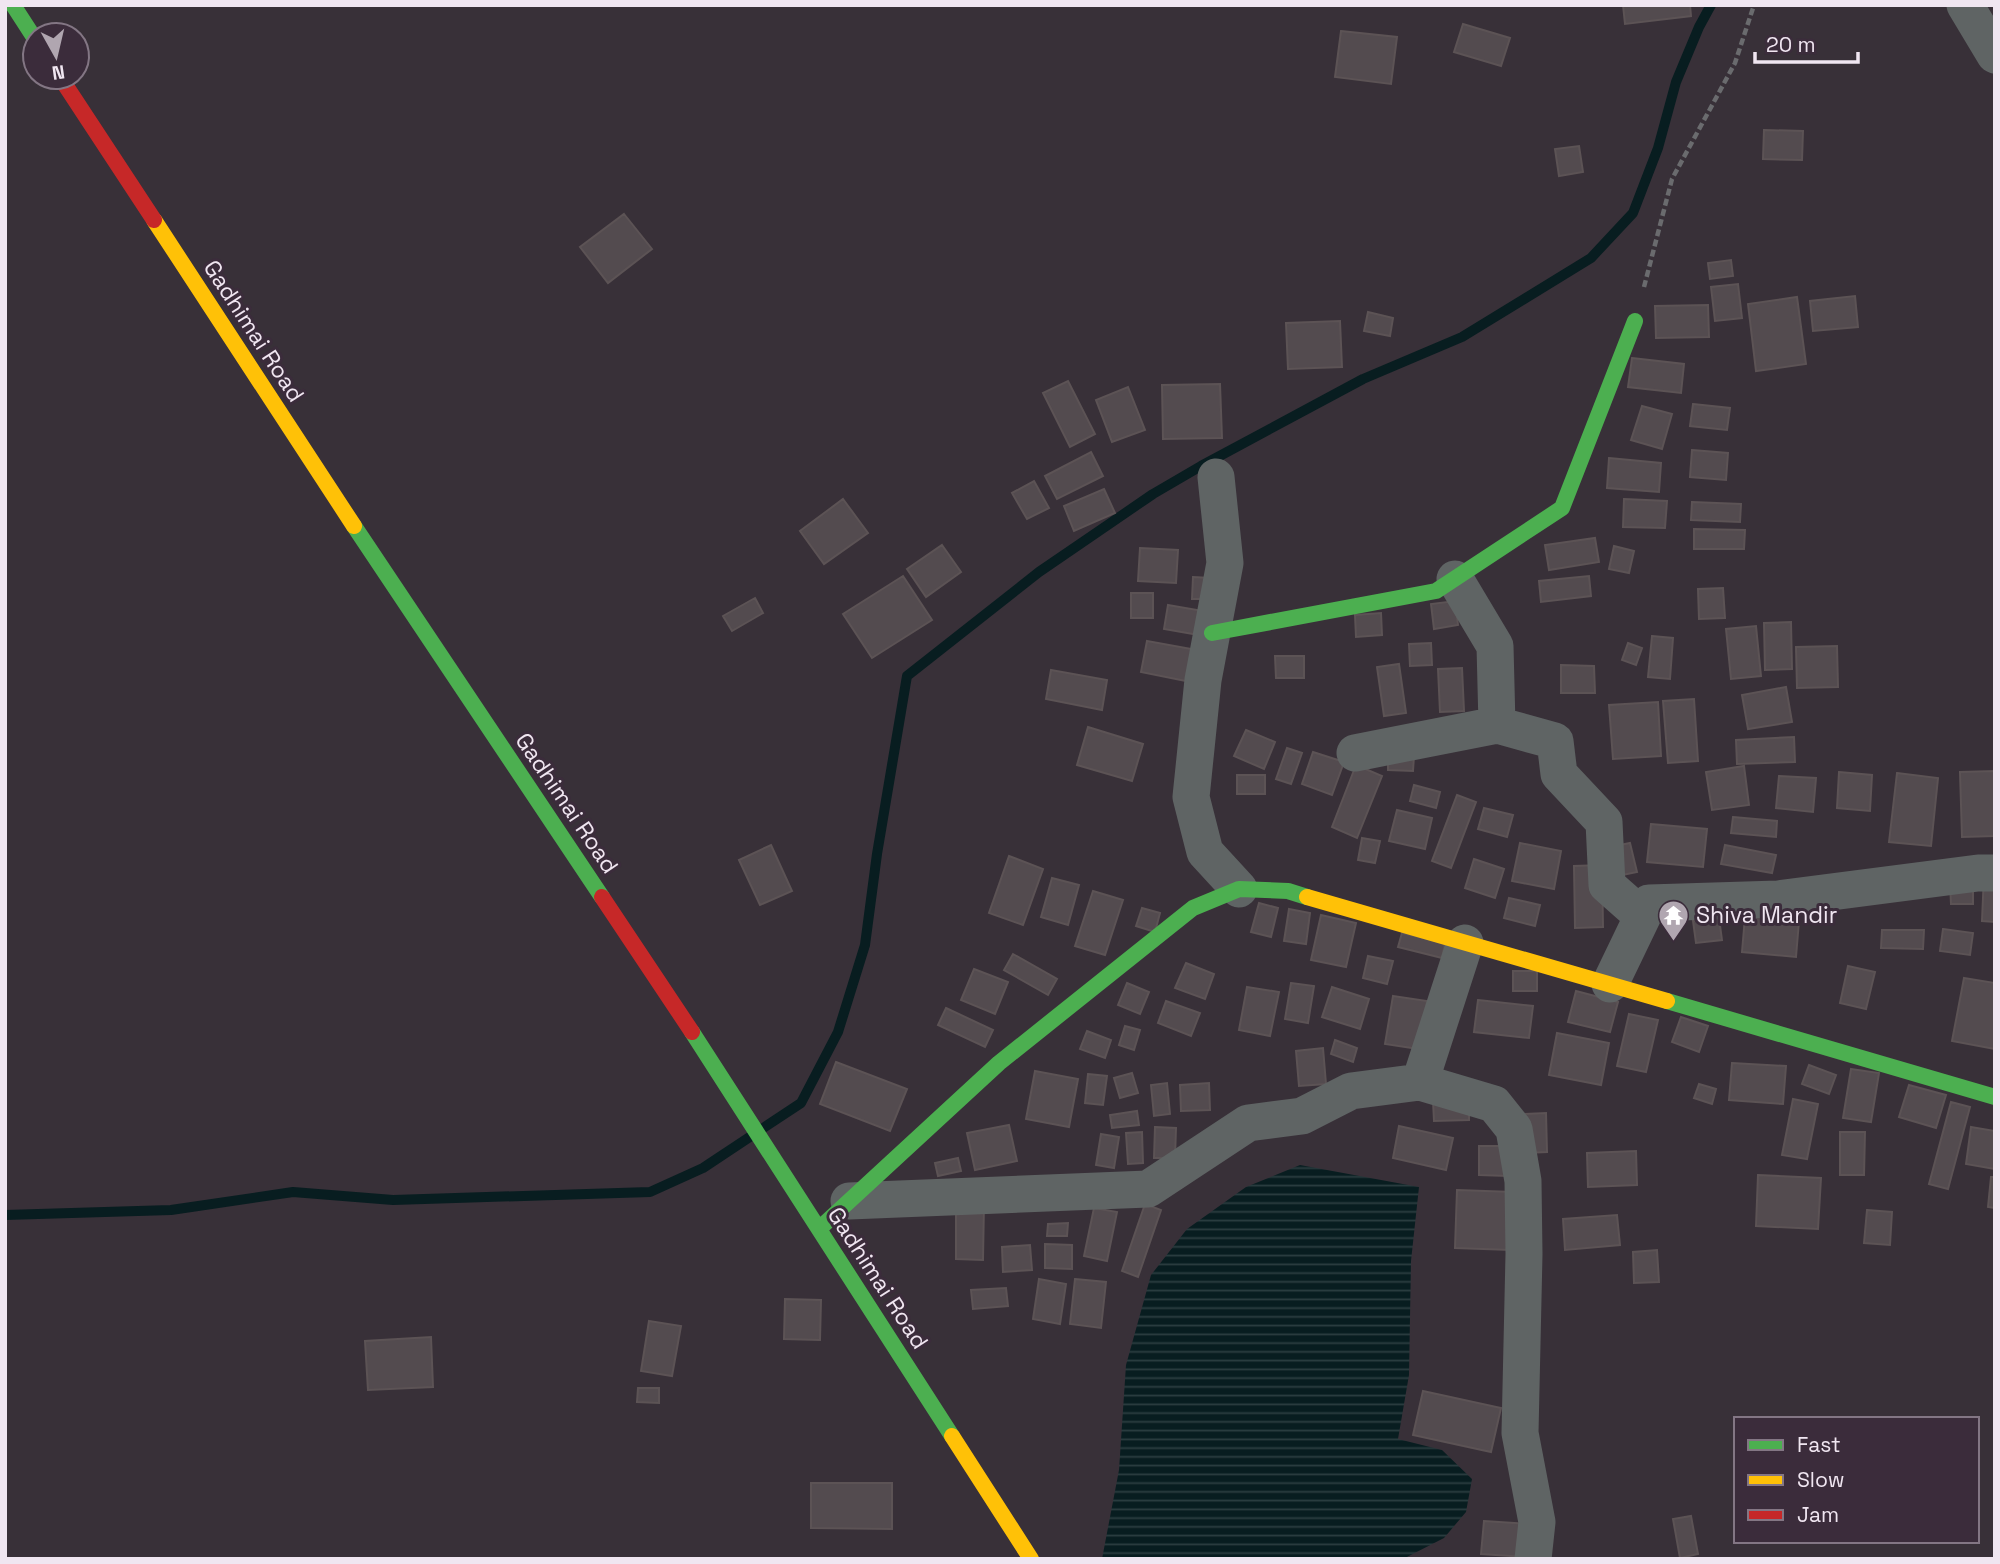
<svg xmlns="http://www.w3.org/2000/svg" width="2000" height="1564" viewBox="0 0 2000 1564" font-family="'Space Grotesk',sans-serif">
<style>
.water{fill:url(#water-rules)}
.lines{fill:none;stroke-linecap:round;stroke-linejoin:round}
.stream{stroke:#081d20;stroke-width:10}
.building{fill:#534b4f;stroke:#5c5355;stroke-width:2}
.path{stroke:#6a6b6e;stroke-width:4.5;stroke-dasharray:7 3.5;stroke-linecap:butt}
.street{stroke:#5f6464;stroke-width:37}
.fast{stroke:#4caf50;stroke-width:16}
.slow{stroke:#ffc107;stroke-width:16}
.jam{stroke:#c62828;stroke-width:16}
.labels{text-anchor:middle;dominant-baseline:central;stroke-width:6;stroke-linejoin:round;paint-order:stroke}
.street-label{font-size:23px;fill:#f0e6f1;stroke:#3b2c3b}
.poi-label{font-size:23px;fill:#f0e6f1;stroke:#3b2c3b;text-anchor:start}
</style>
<defs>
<pattern id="water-rules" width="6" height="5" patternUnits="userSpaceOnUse" patternTransform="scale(1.75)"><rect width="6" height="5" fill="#081d20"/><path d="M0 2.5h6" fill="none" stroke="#2c3e41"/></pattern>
</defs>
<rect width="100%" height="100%" fill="#383038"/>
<path class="water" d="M 1300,1165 L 1419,1187 L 1411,1261 L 1409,1375 L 1398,1439 L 1442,1450 L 1472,1479 L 1466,1512 L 1444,1538 L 1403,1559 L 1102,1559 L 1119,1470 L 1126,1365 L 1151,1275 L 1187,1229 L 1246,1187 Z"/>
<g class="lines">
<path class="stream" d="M 5,1215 L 171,1210 L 293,1192 L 393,1200 L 650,1192 L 703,1168 L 801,1103 L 838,1032 L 865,945 L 877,854 L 907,676 L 1039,572 L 1153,494 L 1201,466 L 1363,379 L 1462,337 L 1591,258 L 1633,213 L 1658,148 L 1676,82 L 1699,27 L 1711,5"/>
</g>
<path class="building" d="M 1623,5 L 1690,5 L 1691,16 L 1625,24 Z
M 1463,24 L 1510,38 L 1501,66 L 1454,52 Z
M 1341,31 L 1397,37 L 1391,84 L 1335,77 Z
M 1764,130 L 1803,131 L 1802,160 L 1763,159 Z
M 1579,146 L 1583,172 L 1559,176 L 1555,149 Z
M 624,214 L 652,249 L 608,283 L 580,247 Z
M 1731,260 L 1733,276 L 1710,279 L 1708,263 Z
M 1738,284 L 1742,318 L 1715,321 L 1711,287 Z
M 1855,296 L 1858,327 L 1813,331 L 1810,301 Z
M 1797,297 L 1806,364 L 1756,371 L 1748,304 Z
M 1708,305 L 1709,337 L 1656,338 L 1655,306 Z
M 1368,312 L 1393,318 L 1390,336 L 1364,331 Z
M 1340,321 L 1342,367 L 1288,369 L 1286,323 Z
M 1632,358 L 1684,364 L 1681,393 L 1628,387 Z
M 1068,381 L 1095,434 L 1070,447 L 1043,393 Z
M 1220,384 L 1222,438 L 1163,439 L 1162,385 Z
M 1128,387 L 1145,430 L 1112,442 L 1096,400 Z
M 1693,404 L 1730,408 L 1727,430 L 1690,426 Z
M 1642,406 L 1672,414 L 1662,449 L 1631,440 Z
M 1692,450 L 1728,453 L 1726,480 L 1690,477 Z
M 1091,452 L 1103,476 L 1057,499 L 1045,476 Z
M 1609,458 L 1661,463 L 1659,492 L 1607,488 Z
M 1034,481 L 1049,508 L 1027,519 L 1012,493 Z
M 1104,489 L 1115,513 L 1074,531 L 1064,506 Z
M 843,499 L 868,533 L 824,564 L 800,531 Z
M 1624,499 L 1667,501 L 1665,528 L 1623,527 Z
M 1692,502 L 1741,504 L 1740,522 L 1691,520 Z
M 1694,529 L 1745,530 L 1744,549 L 1694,549 Z
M 1595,538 L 1599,562 L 1549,570 L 1545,545 Z
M 942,545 L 961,572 L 926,597 L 907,569 Z
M 1614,546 L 1634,551 L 1629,573 L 1609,569 Z
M 1140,548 L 1178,550 L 1176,583 L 1138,581 Z
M 903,576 L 932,620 L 872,658 L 843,614 Z
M 1589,576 L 1591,596 L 1541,602 L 1539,581 Z
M 1193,577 L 1210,578 L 1210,599 L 1192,599 Z
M 1723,588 L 1725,618 L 1699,619 L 1698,589 Z
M 1131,593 L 1153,593 L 1153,618 L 1131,618 Z
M 755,598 L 763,613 L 732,631 L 723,616 Z
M 1455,601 L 1458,625 L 1434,629 L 1431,604 Z
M 1168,605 L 1203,611 L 1199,635 L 1164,629 Z
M 1381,613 L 1382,635 L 1356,637 L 1355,615 Z
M 1791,622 L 1792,669 L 1765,670 L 1764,623 Z
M 1756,626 L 1761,676 L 1731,679 L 1726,629 Z
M 1652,636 L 1673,638 L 1670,679 L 1648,677 Z
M 1147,641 L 1197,650 L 1191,682 L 1141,672 Z
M 1431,643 L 1432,665 L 1410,666 L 1409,644 Z
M 1628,643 L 1642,648 L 1636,665 L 1622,660 Z
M 1837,646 L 1838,687 L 1797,688 L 1796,647 Z
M 1275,656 L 1304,656 L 1304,678 L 1276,678 Z
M 1399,664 L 1406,713 L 1384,716 L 1377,667 Z
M 1561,665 L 1594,666 L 1595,693 L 1561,693 Z
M 1462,668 L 1464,711 L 1440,712 L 1438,669 Z
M 1051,670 L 1107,680 L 1102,710 L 1046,699 Z
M 1786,687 L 1792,722 L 1748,729 L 1742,695 Z
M 1694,699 L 1698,761 L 1668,763 L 1663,701 Z
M 1658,702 L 1661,756 L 1613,759 L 1609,705 Z
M 1088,727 L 1143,744 L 1132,781 L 1077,765 Z
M 1246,730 L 1275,742 L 1264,769 L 1234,756 Z
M 1794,737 L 1795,762 L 1737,764 L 1736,740 Z
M 1287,748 L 1302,753 L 1291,784 L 1276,779 Z
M 1313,752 L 1344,762 L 1332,795 L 1302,784 Z
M 1388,755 L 1414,756 L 1413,771 L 1388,770 Z
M 1356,765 L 1382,776 L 1357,838 L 1332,827 Z
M 1744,766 L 1749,805 L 1712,810 L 1706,772 Z
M 1995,771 L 1995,836 L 1962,837 L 1960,772 Z
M 1839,772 L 1872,775 L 1870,811 L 1837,808 Z
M 1897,773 L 1938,778 L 1931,846 L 1889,842 Z
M 1237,775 L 1265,775 L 1265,794 L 1237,794 Z
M 1779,776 L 1816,778 L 1813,812 L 1776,808 Z
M 1414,785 L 1440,792 L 1436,808 L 1410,801 Z
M 1457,795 L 1476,802 L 1451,868 L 1432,861 Z
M 1484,808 L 1513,815 L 1507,837 L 1478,829 Z
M 1397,810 L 1432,818 L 1425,849 L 1389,841 Z
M 1733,817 L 1777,821 L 1776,837 L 1731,833 Z
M 1651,824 L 1707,829 L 1703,867 L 1647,862 Z
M 1362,838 L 1380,841 L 1375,863 L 1358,860 Z
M 1520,843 L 1561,851 L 1554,889 L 1512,881 Z
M 1630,843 L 1637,872 L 1622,875 L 1615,846 Z
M 771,845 L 792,891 L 760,905 L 739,860 Z
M 1725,845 L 1776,855 L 1772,873 L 1721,864 Z
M 1009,856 L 1043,869 L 1023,925 L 989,913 Z
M 1474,859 L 1504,869 L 1495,898 L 1465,888 Z
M 1602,865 L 1603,927 L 1575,928 L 1574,866 Z
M 1984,874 L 1995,874 L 1995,922 L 1982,921 Z
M 1052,878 L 1079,885 L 1068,925 L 1041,917 Z
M 1950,881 L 1973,881 L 1973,904 L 1951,904 Z
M 1093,891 L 1123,900 L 1105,955 L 1075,946 Z
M 1509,898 L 1540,905 L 1535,926 L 1504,918 Z
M 1259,903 L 1278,908 L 1271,937 L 1251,932 Z
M 1746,905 L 1800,909 L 1796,957 L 1742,952 Z
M 1142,908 L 1160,913 L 1155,932 L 1136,926 Z
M 1289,909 L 1310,913 L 1306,944 L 1284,941 Z
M 1321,915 L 1356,923 L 1346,967 L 1311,960 Z
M 1719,918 L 1722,940 L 1696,943 L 1693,921 Z
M 1943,929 L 1973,933 L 1970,955 L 1940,951 Z
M 1882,930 L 1924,930 L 1923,949 L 1881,948 Z
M 1402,933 L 1445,943 L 1442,958 L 1398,947 Z
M 1013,954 L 1057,979 L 1048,995 L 1004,970 Z
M 1368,956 L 1393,961 L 1387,984 L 1363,978 Z
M 1186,963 L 1214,974 L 1205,999 L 1175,988 Z
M 1848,966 L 1875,972 L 1866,1009 L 1840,1003 Z
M 974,969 L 1008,982 L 995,1014 L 961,1000 Z
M 1513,971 L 1537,971 L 1537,991 L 1513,991 Z
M 1964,978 L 1995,983 L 1995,1049 L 1952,1041 Z
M 1127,983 L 1149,992 L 1140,1014 L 1118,1005 Z
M 1291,983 L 1314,986 L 1308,1023 L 1285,1019 Z
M 1247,987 L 1279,992 L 1270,1036 L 1239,1030 Z
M 1332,987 L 1369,999 L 1360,1029 L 1322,1017 Z
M 1576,991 L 1618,1002 L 1610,1032 L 1568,1022 Z
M 1393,996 L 1427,1001 L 1419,1049 L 1385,1044 Z
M 1478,1000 L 1533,1006 L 1529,1038 L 1474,1032 Z
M 1166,1001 L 1200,1013 L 1191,1036 L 1158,1023 Z
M 946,1008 L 993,1030 L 985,1047 L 938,1025 Z
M 1629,1014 L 1658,1020 L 1646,1072 L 1617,1066 Z
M 1681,1017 L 1708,1026 L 1699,1052 L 1672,1042 Z
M 1125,1026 L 1140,1030 L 1134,1050 L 1119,1045 Z
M 1087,1031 L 1111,1040 L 1105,1058 L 1080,1049 Z
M 1557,1033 L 1609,1043 L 1601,1085 L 1549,1075 Z
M 1335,1040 L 1357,1048 L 1353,1062 L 1331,1054 Z
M 1323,1048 L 1326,1084 L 1299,1086 L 1296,1051 Z
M 836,1062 L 907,1089 L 890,1131 L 820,1104 Z
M 1732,1063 L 1786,1066 L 1783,1104 L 1729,1100 Z
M 1809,1065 L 1836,1075 L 1829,1094 L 1802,1084 Z
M 1851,1069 L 1879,1073 L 1871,1122 L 1843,1118 Z
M 1035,1071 L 1078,1079 L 1069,1127 L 1026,1119 Z
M 1132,1073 L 1138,1093 L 1120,1098 L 1114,1078 Z
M 1088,1074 L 1107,1076 L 1103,1105 L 1085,1103 Z
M 1167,1083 L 1170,1114 L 1154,1116 L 1151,1085 Z
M 1209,1083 L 1210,1110 L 1181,1111 L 1180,1085 Z
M 1699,1084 L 1716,1089 L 1712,1104 L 1694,1098 Z
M 1909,1085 L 1946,1095 L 1936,1128 L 1899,1117 Z
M 1793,1099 L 1818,1104 L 1807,1159 L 1782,1155 Z
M 1469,1100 L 1469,1120 L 1434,1121 L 1433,1101 Z
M 1951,1102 L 1970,1107 L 1948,1189 L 1929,1184 Z
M 1137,1111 L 1139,1125 L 1112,1128 L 1110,1115 Z
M 1546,1113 L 1547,1152 L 1525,1153 L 1523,1114 Z
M 1009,1125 L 1017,1161 L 975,1170 L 967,1133 Z
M 1399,1126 L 1453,1138 L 1446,1170 L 1393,1158 Z
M 1155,1127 L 1176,1128 L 1175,1158 L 1154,1158 Z
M 1971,1127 L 1995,1131 L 1995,1169 L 1966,1164 Z
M 1142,1132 L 1143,1163 L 1128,1164 L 1126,1133 Z
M 1840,1132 L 1865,1132 L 1864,1175 L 1840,1175 Z
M 1101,1134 L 1119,1137 L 1114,1168 L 1096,1165 Z
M 1479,1146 L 1509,1146 L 1508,1176 L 1479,1175 Z
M 1636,1151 L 1637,1185 L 1588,1187 L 1587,1153 Z
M 958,1158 L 961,1171 L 938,1176 L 935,1163 Z
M 1758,1175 L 1821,1178 L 1818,1229 L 1756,1226 Z
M 1991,1177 L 1995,1177 L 1995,1208 L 1988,1207 Z
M 1457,1190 L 1513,1192 L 1511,1250 L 1455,1248 Z
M 956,1203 L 984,1203 L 983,1260 L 956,1259 Z
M 1145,1204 L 1161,1210 L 1138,1277 L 1122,1271 Z
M 1094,1208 L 1117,1212 L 1107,1261 L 1084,1256 Z
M 1867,1210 L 1892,1212 L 1890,1245 L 1864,1243 Z
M 1617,1215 L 1620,1245 L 1565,1250 L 1563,1219 Z
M 1068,1223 L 1067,1236 L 1047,1236 L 1048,1224 Z
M 1045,1244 L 1072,1245 L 1072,1269 L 1045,1268 Z
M 1030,1245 L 1032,1270 L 1003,1272 L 1002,1247 Z
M 1657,1250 L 1659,1282 L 1634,1283 L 1633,1252 Z
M 1039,1279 L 1066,1284 L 1060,1324 L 1033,1319 Z
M 1075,1279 L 1106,1282 L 1101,1328 L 1070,1324 Z
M 1006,1288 L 1008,1306 L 973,1309 L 971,1290 Z
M 785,1299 L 821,1300 L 820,1340 L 784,1339 Z
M 649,1321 L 681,1326 L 672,1376 L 641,1371 Z
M 431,1337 L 433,1387 L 368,1390 L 365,1341 Z
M 638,1388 L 659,1388 L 659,1403 L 637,1402 Z
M 1423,1391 L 1501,1408 L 1491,1452 L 1413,1435 Z
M 811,1483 L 892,1483 L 892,1529 L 811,1528 Z
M 1691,1516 L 1698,1554 L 1680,1558 L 1673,1519 Z
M 1484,1521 L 1529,1524 L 1526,1557 L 1481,1554 Z"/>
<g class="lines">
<path class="path" d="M 1644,287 L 1672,179 L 1735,63 L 1754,5"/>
<path class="street" d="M 1965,5 L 1995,55
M 1216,477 L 1225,563 L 1203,680 L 1191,797 L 1205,852 L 1239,889
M 1455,579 L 1495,646 L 1497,725 L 1555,741 L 1559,774 L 1604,822 L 1607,885 L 1642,916
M 1355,753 L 1497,725
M 1610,984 L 1649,903 L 1778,899 L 1978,873 L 1995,873
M 1420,1082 L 1465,943
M 849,1201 L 1148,1189 L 1248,1123 L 1302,1116 L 1351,1091 L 1420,1082 L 1494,1104 L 1514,1129 L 1523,1181 L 1524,1254 L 1520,1433 L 1537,1522 L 1533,1559"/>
<path class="fast" d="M 13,5 L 35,39
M 354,526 L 602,897
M 1212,633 L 1436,591 L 1562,508 L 1635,321
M 1667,1001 L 1995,1097
M 692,1032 L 952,1436
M 820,1228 L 999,1063 L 1193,908 L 1239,889 L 1288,891 L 1307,897"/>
<path class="slow" d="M 154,220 L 354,526
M 1307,897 L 1667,1001
M 952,1436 L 1031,1559"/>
<path class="jam" d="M 60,77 L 154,220
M 602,897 L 692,1032"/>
</g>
<defs>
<symbol id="temple-pin" viewBox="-11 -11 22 30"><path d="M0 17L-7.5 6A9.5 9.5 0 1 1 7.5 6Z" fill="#b0a6b0" stroke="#3b2c3b"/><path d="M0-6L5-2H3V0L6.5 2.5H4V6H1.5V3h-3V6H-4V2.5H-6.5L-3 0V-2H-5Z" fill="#fff"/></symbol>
</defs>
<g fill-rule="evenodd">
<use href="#temple-pin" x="1656" y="898" width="35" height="47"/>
</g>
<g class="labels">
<g class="street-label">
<text transform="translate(254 331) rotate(57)">Gadhimai Road</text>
<text transform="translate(567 803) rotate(56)">Gadhimai Road</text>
<text transform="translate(878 1278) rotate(57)">Gadhimai Road</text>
</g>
<g class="poi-label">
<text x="1696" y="915">Shiva Mandir</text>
</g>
</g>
<rect width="2000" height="1564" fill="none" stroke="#f0e6f1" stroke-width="14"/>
<rect x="1734" y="1417" width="245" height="126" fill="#3b2c3b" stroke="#837684" stroke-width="2"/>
<rect x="1748" y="1440" width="35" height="10" fill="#4caf50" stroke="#837684" stroke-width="2"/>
<text x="1797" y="1452" font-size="21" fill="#f0e6f1">Fast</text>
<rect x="1748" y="1475" width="35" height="10" fill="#ffc107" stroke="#837684" stroke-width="2"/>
<text x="1797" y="1487" font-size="21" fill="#f0e6f1">Slow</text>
<rect x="1748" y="1510" width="35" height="10" fill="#c62828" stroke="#837684" stroke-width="2"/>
<text x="1797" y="1522" font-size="21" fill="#f0e6f1">Jam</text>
<g transform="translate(56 56) rotate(172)"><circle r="33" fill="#3b2c3b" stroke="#837684" stroke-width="2"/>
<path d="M0-5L12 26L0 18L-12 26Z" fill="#b0a6b0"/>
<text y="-10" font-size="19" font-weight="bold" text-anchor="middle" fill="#f0e6f1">N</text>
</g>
<path d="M1755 52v10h103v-10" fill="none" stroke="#f0e6f1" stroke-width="3.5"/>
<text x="1766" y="52" font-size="21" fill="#f0e6f1" stroke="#3b2c3b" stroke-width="5" paint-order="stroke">20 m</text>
</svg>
